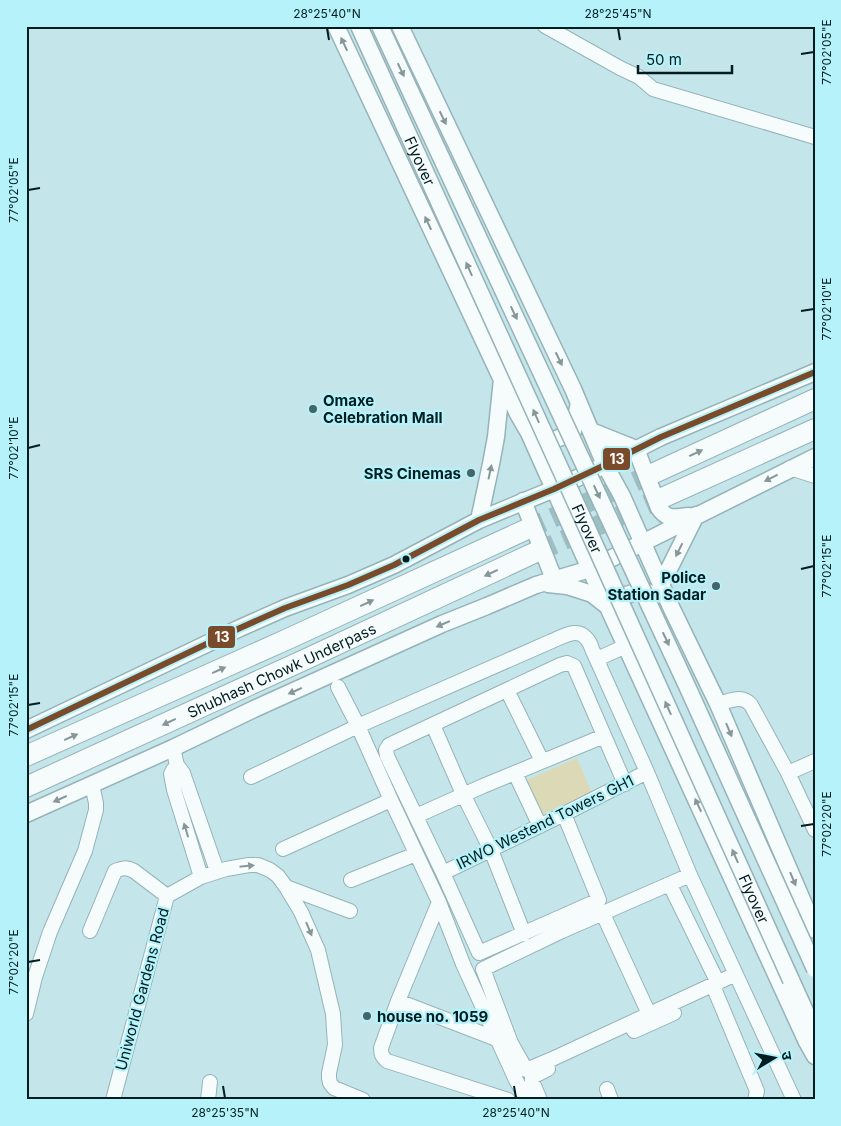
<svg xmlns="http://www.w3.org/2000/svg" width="841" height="1126" viewBox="0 0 841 1126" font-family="Inter,'Noto Sans Devanagari',sans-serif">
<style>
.green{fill:#dcdab6}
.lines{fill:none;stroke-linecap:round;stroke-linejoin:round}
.highway-tunnel{stroke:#9dbec3;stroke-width:20;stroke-dasharray:20 10;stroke-linecap:butt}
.minor-casing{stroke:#95b3b8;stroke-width:16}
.major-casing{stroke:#95b3b8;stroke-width:19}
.highway-casing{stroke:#95b3b8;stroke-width:22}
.minor{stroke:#f6fbfc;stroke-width:14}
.major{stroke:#f6fbfc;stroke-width:16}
.highway{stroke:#f6fbfc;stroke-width:20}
.major-bridge-casing{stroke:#95b3b8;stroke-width:19;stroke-linecap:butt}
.major-bridge{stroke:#f6fbfc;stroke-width:16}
.bus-1-casing{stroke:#b5f2fa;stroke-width:10}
.bus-1{stroke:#7a4b2a;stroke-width:6}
.oneway{fill:#879799}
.ticks{fill:none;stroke:#001d21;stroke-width:2}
.poi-dot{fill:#456368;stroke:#b5f2fa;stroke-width:2}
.bus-dot{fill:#001d21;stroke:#b5f2fa;stroke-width:2}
.labels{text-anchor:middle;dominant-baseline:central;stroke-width:4.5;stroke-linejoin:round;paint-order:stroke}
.street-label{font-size:15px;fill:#001d21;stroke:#b5f2fa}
.poi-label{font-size:15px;font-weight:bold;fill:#001d21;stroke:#b5f2fa;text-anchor:start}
.line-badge{stroke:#b5f2fa;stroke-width:2}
.badge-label{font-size:14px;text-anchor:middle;font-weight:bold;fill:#fff}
.neatline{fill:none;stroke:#001d21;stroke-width:2}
.ticks-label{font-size:12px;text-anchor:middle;fill:#001d21}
</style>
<rect width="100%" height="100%" fill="#c4e6eb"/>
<path class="green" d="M 577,758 L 592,793 L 541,815 L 527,780 Z"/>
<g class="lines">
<path class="highway-tunnel" d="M 525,530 L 652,474
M 536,552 L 662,498"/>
<defs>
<path id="minor" d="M 545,26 L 620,68 L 639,77 L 653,89 L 815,137
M 790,468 L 815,476
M 597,659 L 626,646
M 338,687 L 358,726 L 391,800 L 439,902 L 463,964 L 516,1080 L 527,1100
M 507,690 L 542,761
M 718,704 C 730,701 742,694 751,705 L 788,773 L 815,830
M 433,725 L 463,794 L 491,850 L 524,934
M 173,748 L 177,765 L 183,773 L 217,871
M 177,765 L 173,770 L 171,774 L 174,790 L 201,877
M 515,773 L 540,826
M 788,773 L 815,761
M 251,777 L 358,726 L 552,641 C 562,637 577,627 586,638 C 589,641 591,645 592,649 L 647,772 L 690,875 L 794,1100
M 564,814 L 599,900 L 479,953 L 443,873 L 387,756 L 386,750 L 389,745 L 560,665 L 567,663 L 574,666 L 625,784
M 416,816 L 483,786 L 604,736
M 283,849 L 391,800
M 443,873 L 564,814 L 647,772
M 690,875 L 562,931 L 483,969 L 511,1043 L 526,1070 L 550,1060 L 736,974
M 351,880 L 416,854
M 670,885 L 718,983
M 286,887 L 350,911
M 439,902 L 398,1001 L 381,1048 C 381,1054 382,1057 387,1061 L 508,1100
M 603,914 L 649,1014
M 90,931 L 115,871 C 122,868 126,867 134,871 L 167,896
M 716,993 L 757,1091 L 755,1100
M 398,1001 L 499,1040
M 26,1014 L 35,977 L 50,932 L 85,851 L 96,810 L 96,803 L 92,785
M 634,1031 L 674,1013
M 607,1089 L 611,1100
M 113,1100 L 167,896 L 201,877 L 226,869 L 249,865 L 258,865 L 270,870 L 278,876 L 286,887 L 301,912 L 318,950 L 333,1014 L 335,1045 L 329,1073 L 329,1078 L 330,1083 L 334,1088 L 363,1100
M 208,1100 L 210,1082
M 540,1100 L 532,1081 L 532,1077 L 548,1069"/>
<path id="major" d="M 336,26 L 518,414 L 529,433 L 590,569 L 608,607 L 806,1040 L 815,1056
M 400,26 L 573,389 L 605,465 L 622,496 L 671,607 L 718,704 L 815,930
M 591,431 L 636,449 L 659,508 C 668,521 675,517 689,516
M 534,436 C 550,444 559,439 573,431 L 579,403
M 523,501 L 554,579
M 479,520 L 491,464 L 496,437 L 502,379
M 548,584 L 567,586 L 592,594 L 606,605
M 661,585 L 696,515
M 617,613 L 617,608 L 626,595 L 643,590 L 655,596
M 26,730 L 240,628 L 285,608 L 348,585 L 394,565 L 479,520 L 554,489 L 605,465 L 661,437 L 815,372
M 26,814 L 173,748 L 254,709 L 442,624 L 487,606 L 536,585 L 590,569 L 815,457
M 791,980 L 815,1033"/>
<g id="highway">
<path d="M 652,474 L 815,399"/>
<path d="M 662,498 L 815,429"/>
<path d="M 26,756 L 290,638 L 525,530"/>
<path id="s1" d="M 26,787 L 304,660 L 536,552"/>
</g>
</defs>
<use href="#minor" class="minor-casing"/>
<use href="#major" class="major-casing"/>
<use href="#highway" class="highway-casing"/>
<use href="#minor" class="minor"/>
<use href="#major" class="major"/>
<use href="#highway" class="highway"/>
<defs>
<g id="major-bridge">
<path id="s2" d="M 359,26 L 584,521 L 791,980"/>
<path d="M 380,26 L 687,686 L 815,969"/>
</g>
</defs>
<use href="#major-bridge" class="major-bridge-casing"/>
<use href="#major-bridge" class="major-bridge"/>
<defs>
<path id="bus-1" d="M 26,730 L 240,628 L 285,608 L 348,585 L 394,565 L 479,520 L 554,489 L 605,465 L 661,437 L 815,372"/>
</defs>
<use href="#bus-1" class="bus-1-casing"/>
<use href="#bus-1" class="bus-1"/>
</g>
<defs><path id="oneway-solid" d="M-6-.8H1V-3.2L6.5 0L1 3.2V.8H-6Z" transform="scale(1.25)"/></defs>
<g class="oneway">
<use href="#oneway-solid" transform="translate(344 44) rotate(-115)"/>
<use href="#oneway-solid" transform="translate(401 70) rotate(65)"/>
<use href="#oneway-solid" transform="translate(443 118) rotate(64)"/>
<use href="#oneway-solid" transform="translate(428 223) rotate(-115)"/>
<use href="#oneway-solid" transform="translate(469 269) rotate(-114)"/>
<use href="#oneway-solid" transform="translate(514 313) rotate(65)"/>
<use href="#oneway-solid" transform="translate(559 359) rotate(64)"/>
<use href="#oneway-solid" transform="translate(536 416) rotate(-114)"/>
<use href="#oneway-solid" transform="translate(696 453) rotate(-25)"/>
<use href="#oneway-solid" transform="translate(490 472) rotate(-78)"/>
<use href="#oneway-solid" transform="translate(771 478) rotate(153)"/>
<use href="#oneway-solid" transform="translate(597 492) rotate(65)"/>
<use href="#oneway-solid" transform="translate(679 550) rotate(117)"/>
<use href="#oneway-solid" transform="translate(491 573) rotate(155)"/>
<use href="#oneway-solid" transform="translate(367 603) rotate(-25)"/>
<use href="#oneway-solid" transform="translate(443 624) rotate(157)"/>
<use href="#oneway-solid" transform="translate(666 639) rotate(65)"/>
<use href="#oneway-solid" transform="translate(219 670) rotate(-24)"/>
<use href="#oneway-solid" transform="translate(295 691) rotate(156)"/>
<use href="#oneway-solid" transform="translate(668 708) rotate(-114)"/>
<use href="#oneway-solid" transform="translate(169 722) rotate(155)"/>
<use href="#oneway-solid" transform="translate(729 730) rotate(67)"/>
<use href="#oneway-solid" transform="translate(71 737) rotate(-24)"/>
<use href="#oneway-solid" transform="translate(60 799) rotate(156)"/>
<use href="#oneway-solid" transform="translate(698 805) rotate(-115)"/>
<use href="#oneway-solid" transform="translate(186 830) rotate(-107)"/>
<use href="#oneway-solid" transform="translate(735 856) rotate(-114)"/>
<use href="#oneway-solid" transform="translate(247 866) rotate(-6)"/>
<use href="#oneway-solid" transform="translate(793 879) rotate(67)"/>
<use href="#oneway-solid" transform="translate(309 929) rotate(67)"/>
</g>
<path class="ticks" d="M 327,28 L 329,40M 618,28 L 620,40M 801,54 L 814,52M 28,190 L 40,188M 801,311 L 814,309M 28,448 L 40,445M 801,569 L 814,566M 28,705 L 40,703M 801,826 L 814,824M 28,962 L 40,960M 223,1086 L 225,1098M 514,1086 L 516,1098"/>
<g class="poi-dot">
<circle cx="313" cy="409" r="5"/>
<circle cx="471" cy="473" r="5"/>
<circle cx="716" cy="586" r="5"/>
<circle cx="367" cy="1016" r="5"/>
</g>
<circle class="bus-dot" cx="406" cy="559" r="4.5"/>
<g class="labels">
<g class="street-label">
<text stroke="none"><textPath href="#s2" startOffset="148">Flyover</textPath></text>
<text stroke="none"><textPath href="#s2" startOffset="552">Flyover</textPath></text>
<text stroke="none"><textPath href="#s1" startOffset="281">Shubhash Chowk Underpass</textPath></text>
<text transform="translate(545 822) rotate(-26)">IRWO Westend Towers GH1</text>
<text stroke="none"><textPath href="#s2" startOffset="958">Flyover</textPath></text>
<text transform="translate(142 989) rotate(-75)">Uniworld Gardens Road</text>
</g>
<g class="poi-label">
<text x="323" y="400">Omaxe<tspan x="323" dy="17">Celebration Mall</tspan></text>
<text x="461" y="473" text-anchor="end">SRS Cinemas</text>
<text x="706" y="577" text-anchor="end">Police<tspan x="706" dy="17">Station Sadar</tspan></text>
<text x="377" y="1016">house no. 1059</text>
</g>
</g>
<g class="line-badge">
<rect x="602" y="447" width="29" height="24" rx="5" fill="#7a4b2a"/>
<rect x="207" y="625" width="29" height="24" rx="5" fill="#7a4b2a"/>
</g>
<g class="badge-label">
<text x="617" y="464">13</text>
<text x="222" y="642">13</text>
</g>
<rect width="841" height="1126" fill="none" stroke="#b5f2fa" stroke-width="55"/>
<g transform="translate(774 1058) rotate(80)" stroke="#b5f2fa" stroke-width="4" paint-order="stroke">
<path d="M0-4L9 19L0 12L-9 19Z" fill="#001d21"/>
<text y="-8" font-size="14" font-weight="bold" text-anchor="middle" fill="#001d21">उ</text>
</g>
<path d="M638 65v8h94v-8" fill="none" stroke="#001d21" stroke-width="2.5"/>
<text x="646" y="65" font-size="15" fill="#001d21" stroke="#b5f2fa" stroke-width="4" paint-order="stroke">50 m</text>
<rect x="28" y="28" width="786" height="1070" class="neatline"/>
<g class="ticks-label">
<text x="327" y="18">28°25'40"N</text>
<text x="618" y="18">28°25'45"N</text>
<text transform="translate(827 52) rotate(-90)" y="4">77°02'05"E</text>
<text transform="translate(14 190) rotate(-90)" y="4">77°02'05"E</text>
<text transform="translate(827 309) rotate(-90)" y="4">77°02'10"E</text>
<text transform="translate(14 448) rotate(-90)" y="4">77°02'10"E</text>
<text transform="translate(827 566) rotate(-90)" y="4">77°02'15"E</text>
<text transform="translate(14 705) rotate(-90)" y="4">77°02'15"E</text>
<text transform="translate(827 824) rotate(-90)" y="4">77°02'20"E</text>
<text transform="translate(14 962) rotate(-90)" y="4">77°02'20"E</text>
<text x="225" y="1117">28°25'35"N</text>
<text x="516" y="1117">28°25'40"N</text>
</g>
</svg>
